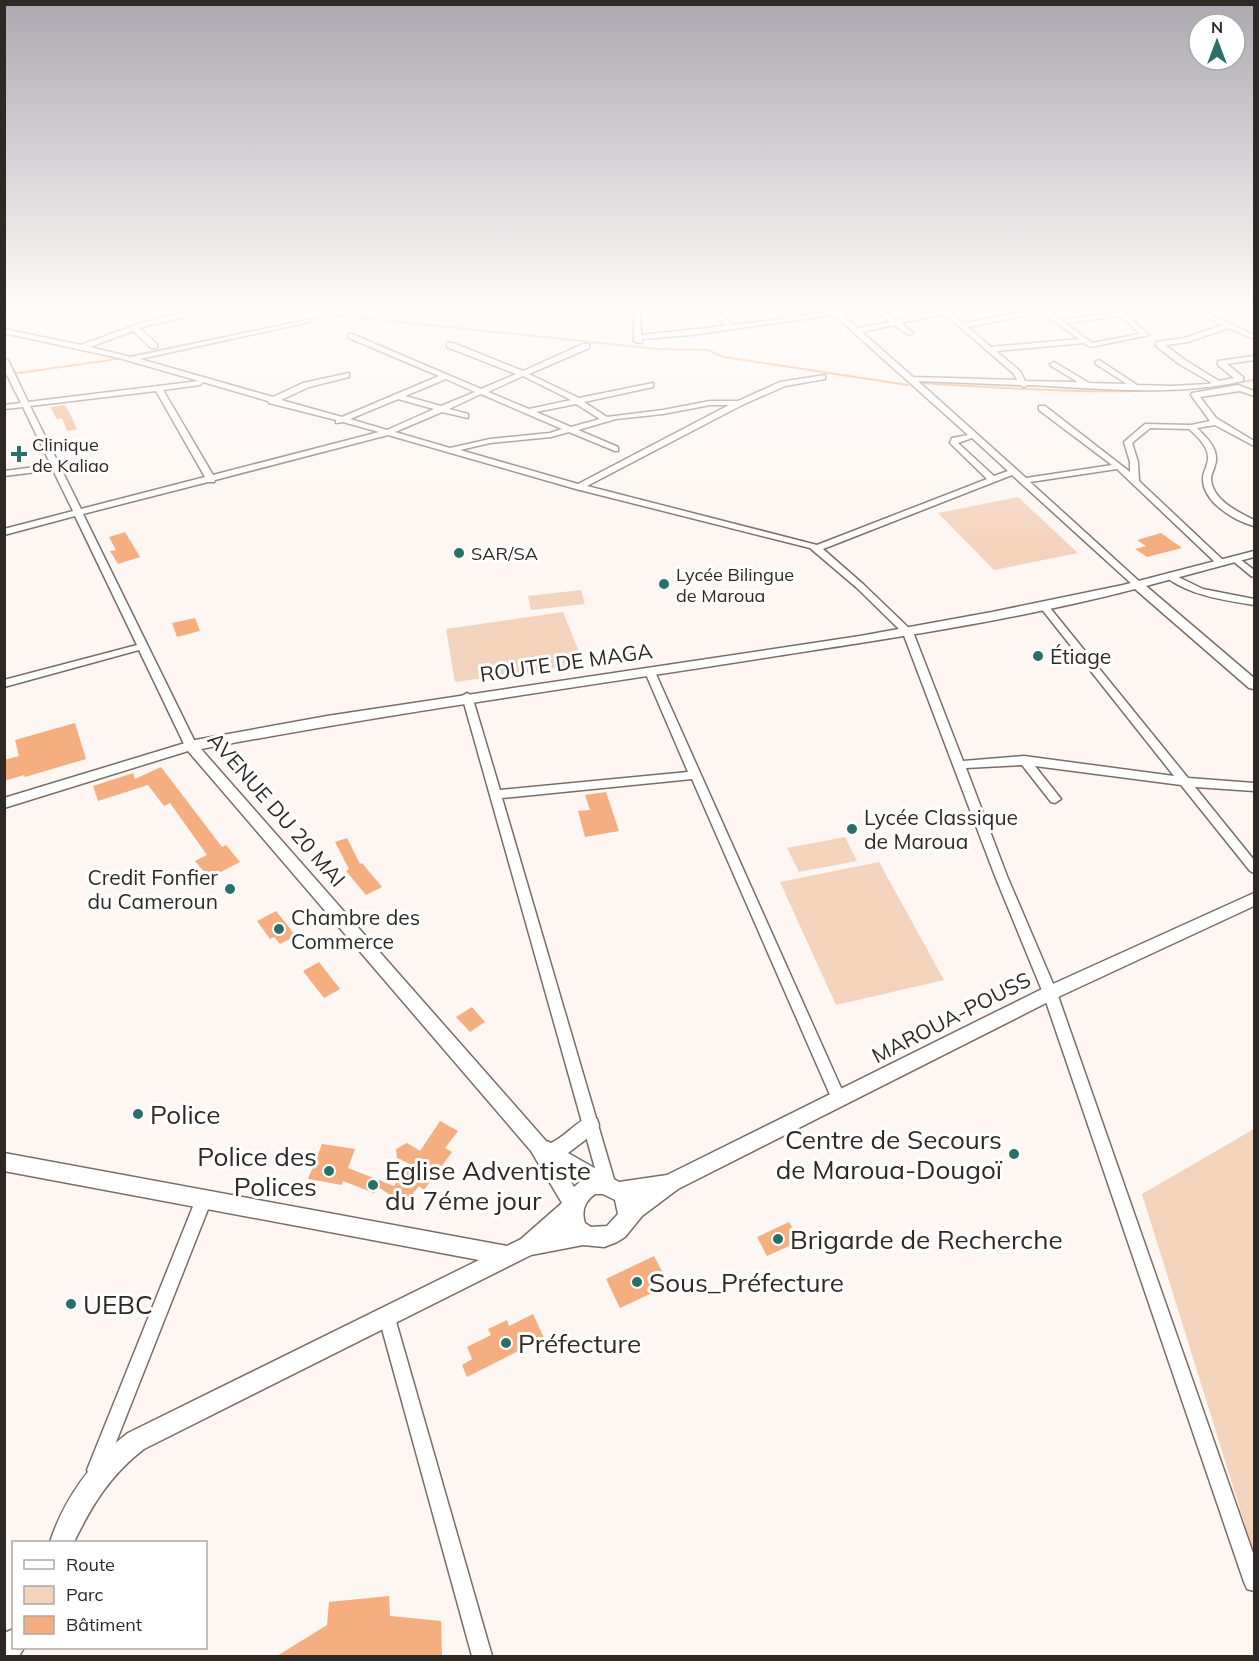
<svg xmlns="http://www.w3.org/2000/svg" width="1259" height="1661" viewBox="0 0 1259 1661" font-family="Mulish,sans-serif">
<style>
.green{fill:#f4d3bd}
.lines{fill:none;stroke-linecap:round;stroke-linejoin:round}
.stream{stroke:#ef995c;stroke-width:2}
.building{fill:#f4ae7f}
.minor-casing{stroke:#7b6d64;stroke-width:3}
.major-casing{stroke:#7b6d64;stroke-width:3}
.minor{fill:#fff;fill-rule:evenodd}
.major{fill:#fff;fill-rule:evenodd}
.poi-dot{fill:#297068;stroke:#fff;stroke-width:2}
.labels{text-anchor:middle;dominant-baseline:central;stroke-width:6;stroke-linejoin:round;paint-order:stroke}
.far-poi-label{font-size:18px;fill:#2f2925;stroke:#fff;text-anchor:start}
.poi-label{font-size:21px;fill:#2f2925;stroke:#fff;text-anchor:start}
.street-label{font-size:21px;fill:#2f2925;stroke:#fff}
.near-poi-label{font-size:26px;fill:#2f2925;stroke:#fff;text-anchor:start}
</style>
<rect width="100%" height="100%" fill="#fdf6f2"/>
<path class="green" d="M 1018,497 L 1078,553 L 994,570 L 938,513 Z
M 581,590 L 585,604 L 531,610 L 528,596 Z
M 563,612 L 584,664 L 455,682 L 446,629 Z
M 845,837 L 857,861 L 799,872 L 787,848 Z
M 879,862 L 944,980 L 836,1005 L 780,882 Z
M 1254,1129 L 1254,1554 L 1142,1194 Z"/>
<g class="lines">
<path class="stream" d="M 4,375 L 111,360 L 332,315 L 658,349 L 708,350 L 724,357 L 908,385
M 921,383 C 1033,390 1143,399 1254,380"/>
</g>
<path class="building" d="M 65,405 L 70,414 L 77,429 L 67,431 L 62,418 L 57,419 L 50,407 Z
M 125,532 L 140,557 L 118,564 L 110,551 L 116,550 L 109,537 Z
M 1161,533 L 1182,548 L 1147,557 L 1135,549 L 1146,546 L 1137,540 Z
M 195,618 L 200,631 L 177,637 L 172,623 Z
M 75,723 L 86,759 L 25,777 L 24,775 L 4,781 L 4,760 L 19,756 L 15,740 Z
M 161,767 L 222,847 L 226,845 L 240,862 L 209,878 L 195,861 L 207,855 L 170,803 L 164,806 L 148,785 L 98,801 L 93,786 L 133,773 L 135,779 Z
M 606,792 L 619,831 L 585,837 L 578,811 L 590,810 L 585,795 Z
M 347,838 L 360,864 L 362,863 L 382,887 L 366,895 L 346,871 L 349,869 L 335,842 Z
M 276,911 L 296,936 L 280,944 L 274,937 L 270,939 L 257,921 Z
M 319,962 L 340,989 L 324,998 L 303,971 Z
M 472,1007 L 485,1022 L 470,1032 L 456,1017 Z
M 440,1121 L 458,1131 L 445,1148 L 452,1152 L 424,1190 L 419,1186 L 404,1204 L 378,1187 L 374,1193 L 343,1181 L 342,1185 L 308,1179 L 322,1144 L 355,1149 L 348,1168 L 394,1186 L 410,1164 L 397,1158 L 396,1149 L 407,1143 L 420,1151 Z
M 789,1222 L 800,1241 L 767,1256 L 757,1237 Z
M 654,1256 L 669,1285 L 620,1308 L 606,1279 Z
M 533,1314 L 544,1338 L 467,1377 L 462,1365 L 472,1359 L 467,1347 L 491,1335 L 488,1329 L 507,1320 L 509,1326 Z
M 389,1596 L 390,1616 L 441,1621 L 442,1656 L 277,1656 L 327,1625 L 329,1602 Z"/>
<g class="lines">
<defs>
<path id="minor" d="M 6,309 L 14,309 L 4,315 Z
M 202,309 L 215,309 L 139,328 L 157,344 L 157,348 L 151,348 L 133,331 L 90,347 L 131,357 L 311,319 L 311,321 L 309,322 L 140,359 L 273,397 L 303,383 L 349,373 L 349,377 L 309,387 L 281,400 L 342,417 L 439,376 L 349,338 L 349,334 L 352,334 L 481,389 L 516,374 L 447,347 L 447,343 L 453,343 L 523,371 L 583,344 L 589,344 L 589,348 L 529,374 L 579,398 L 653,383 L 653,387 L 584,402 L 607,417 L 663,410 L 710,401 L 738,401 L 780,382 L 825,375 L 825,379 L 785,386 L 742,405 L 587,486 L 817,545 L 987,479 L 950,443 L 952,438 L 968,435 L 834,315 L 691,335 L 642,339 L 641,343 L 638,343 L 634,341 L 634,309 L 640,309 L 641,335 L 726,326 L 708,309 L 715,309 L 733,325 L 788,318 L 779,309 L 786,309 L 795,317 L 830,312 L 828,309 L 837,311 L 868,309 L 841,314 L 858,328 L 890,322 L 878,312 L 869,309 L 882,310 L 897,320 L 950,309 L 963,309 L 952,313 L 964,323 L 1037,309 L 1045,309 L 1060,320 L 1117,313 L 1114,309 L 1121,309 L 1149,335 L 1091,347 L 1084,343 L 996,351 L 1020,371 L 1025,381 L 1078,382 L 1051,366 L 1050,364 L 1054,362 L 1089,383 L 1127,384 L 1096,364 L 1095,362 L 1099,360 L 1137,385 L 1171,386 L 1208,384 L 1212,383 L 1179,364 L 1156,346 L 1156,342 L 1184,338 L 1223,325 L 1189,309 L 1198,309 L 1254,335 L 1254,339 L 1229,328 L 1188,342 L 1165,345 L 1185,360 L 1219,381 L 1234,378 L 1218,365 L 1218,361 L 1254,356 L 1254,360 L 1227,364 L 1243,377 L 1243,381 C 1172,397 1099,388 1028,385 L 1024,387 L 1020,385 L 918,381 L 1026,478 L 1112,465 L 1039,410 L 1039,406 L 1045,406 L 1130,472 L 1130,462 L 1124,442 L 1145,424 L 1191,425 L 1210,421 L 1191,395 L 1192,393 L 1238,385 L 1254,391 L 1254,396 L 1240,391 L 1200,397 L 1216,418 L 1254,441 L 1254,446 L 1215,425 L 1197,428 C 1207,438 1220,450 1215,465 C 1214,470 1211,474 1211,479 C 1212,500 1238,512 1254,520 L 1254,526 C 1235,521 1202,502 1203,478 C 1203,473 1206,469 1207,464 C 1212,450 1199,438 1189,429 L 1150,428 L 1132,443 L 1138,462 L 1139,481 L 1224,561 L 1224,565 L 1218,565 L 1117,469 L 1030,482 L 1140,582 L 1140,586 L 1134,586 L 1012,475 L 823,549 L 863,584 L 913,632 L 963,761 L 1024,756 L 1174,776 L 1040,607 L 1038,605 L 1043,602 L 1046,603 L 1188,778 L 1254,783 L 1254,791 L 1195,787 L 1254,860 L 1254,873 L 1250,871 L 1181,785 L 1035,766 L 1061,799 L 1055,803 L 1051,802 L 1022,765 L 966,768 L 1007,876 L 1057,993 L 1254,1556 L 1254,1591 L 1247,1589 L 1244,1582 L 1043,993 L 995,876 L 903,633 L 857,588 L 810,548 L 576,489 L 388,435 L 215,480 L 214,482 L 208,482 L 83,514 L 197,746 L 195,749 L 191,750 L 185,746 L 139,650 L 4,687 L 4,680 L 137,645 L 75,516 L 4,535 L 4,529 L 73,511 L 53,470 L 4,476 L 4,471 L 51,465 L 23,407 L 4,409 L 4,405 L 21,403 L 4,369 L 4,358 L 8,360 L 28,402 L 199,381 L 119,358 L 4,333 L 4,329 L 81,345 L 144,322 ZM 1041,312 L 1079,339 L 991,347 L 968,327 ZM 945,314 L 1014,374 L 1017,380 L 913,377 L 862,332 L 894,325 L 909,335 L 913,333 L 901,323 ZM 1121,316 L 1140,334 L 1092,343 L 1065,323 ZM 523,376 L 571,400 L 529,409 L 488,392 ZM 446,379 L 475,392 L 441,406 L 405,396 ZM 203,382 L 268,401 L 269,403 L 336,420 L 336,423 L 343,422 L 379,432 L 213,475 L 163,390 L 200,385 ZM 156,391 L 205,477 L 81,509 L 30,406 ZM 481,394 L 562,429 L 550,433 L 490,439 L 450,448 L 395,432 L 442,412 L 468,418 L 468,414 L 449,409 ZM 398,399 L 434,409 L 387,430 L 350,419 ZM 576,404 L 600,419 L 571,427 L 536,412 ZM 710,405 L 729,405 L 578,484 L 460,450 L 490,443 L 551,437 L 569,432 L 615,451 L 618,451 L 618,447 L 578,430 L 616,419 L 663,414 ZM 972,438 L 1008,471 L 994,476 L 958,443 Z
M 240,309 L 247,309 L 251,315 L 246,316 Z
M 1236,556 L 1254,570 L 1254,577 L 1251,576 L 1233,561 L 1231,559 Z
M 1170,573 L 1203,589 L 1254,599 L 1254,605 C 1224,600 1192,596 1167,578 L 1167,574 Z
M 650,669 L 655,672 L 846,1099 L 844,1104 L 839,1105 L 834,1104 L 692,779 L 502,798 L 616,1186 L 613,1191 L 608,1193 L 603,1191 L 600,1186 L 462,696 L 467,693 L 472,696 L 500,790 L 688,772 L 645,672 Z
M 204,1192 L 210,1194 L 212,1199 L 105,1470 L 102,1476 L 96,1479 L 90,1476 L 87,1470 L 196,1199 L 198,1194 Z
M 387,1310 L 393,1312 L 395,1318 L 492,1656 L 472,1656 L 379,1318 L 381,1312 Z"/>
<path id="major" d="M 1254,551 L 1254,557 L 1146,586 L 1254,678 L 1254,689 L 1249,688 L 1135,589 C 1016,620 892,638 770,657 C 580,687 390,713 201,749 L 546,1141 L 551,1143 C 565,1137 575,1122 590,1117 L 597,1119 L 599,1125 L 597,1131 L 568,1153 L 619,1182 L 667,1175 L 1044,988 L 1254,893 L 1254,906 L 1056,998 L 678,1189 L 642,1216 L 625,1237 L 617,1242 L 604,1247 L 583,1245 L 531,1255 L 144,1449 C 110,1475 92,1505 74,1542 L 50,1542 C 64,1499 92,1460 128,1433 L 479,1260 L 4,1171 L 4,1153 L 507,1246 L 521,1239 L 562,1203 L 531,1151 L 188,751 L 4,808 L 4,798 L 195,740 L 327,716 L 860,636 L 992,612 L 1123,585 ZM 564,1171 L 581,1181 L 574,1187 ZM 595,1194 L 603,1194 L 615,1200 L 618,1214 L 607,1226 L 591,1227 L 585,1223 C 581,1211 585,1201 595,1194 Z
M 14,1629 L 14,1648 L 24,1648 L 19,1656 L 4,1656 L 4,1633 Z"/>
</defs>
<use href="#minor" class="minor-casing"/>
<use href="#major" class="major-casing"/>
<use href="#minor" class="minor"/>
<use href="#major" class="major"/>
</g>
<linearGradient id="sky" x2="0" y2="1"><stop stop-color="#aba9b0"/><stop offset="0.57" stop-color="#fefbf9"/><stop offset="1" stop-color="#fefbf9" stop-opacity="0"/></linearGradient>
<rect width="1259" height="541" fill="url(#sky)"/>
<g class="poi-dot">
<path d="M16 445h6v6h6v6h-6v6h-6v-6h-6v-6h6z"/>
<circle cx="459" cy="553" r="6"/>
<circle cx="664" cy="584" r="6"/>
<circle cx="1038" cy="656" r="6"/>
<circle cx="852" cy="829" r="6"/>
<circle cx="230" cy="889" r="6"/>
<circle cx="279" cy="929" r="6"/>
<circle cx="138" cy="1114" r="6"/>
<circle cx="1014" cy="1154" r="6"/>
<circle cx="329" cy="1171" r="6"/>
<circle cx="373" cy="1185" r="6"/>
<circle cx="778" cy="1239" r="6"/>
<circle cx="637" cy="1282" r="6"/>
<circle cx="71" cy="1304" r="6"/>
<circle cx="506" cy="1343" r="6"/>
</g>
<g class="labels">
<g class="far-poi-label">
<text x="32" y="444">Clinique<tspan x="32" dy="21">de Kaliao</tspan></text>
<text x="471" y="553">SAR/SA</text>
<text x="676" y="574">Lycée Bilingue<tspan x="676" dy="21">de Maroua</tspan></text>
</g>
<g class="poi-label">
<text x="1050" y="656">Étiage</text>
<text x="864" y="817">Lycée Classique<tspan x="864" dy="24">de Maroua</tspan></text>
<text x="218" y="877" text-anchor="end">Credit Fonfier<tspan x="218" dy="24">du Cameroun</tspan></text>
<text x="291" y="917">Chambre des<tspan x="291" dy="24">Commerce</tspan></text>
</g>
<g class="street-label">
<text transform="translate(566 662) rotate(-8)">ROUTE DE MAGA</text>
<text transform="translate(277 809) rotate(49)">AVENUE DU 20 MAI</text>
<text transform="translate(951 1017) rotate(-27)">MAROUA-POUSS</text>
</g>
<g class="near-poi-label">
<text x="150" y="1114">Police</text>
<text x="1002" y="1139" text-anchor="end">Centre de Secours<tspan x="1002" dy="30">de Maroua-Dougoï</tspan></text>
<text x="317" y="1156" text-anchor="end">Police des<tspan x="317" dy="30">Polices</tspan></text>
<text x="385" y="1170">Eglise Adventiste<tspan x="385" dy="30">du 7éme jour</tspan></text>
<text x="790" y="1239">Brigarde de Recherche</text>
<text x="649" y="1282">Sous_Préfecture</text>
<text x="83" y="1304">UEBC</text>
<text x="518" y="1343">Préfecture</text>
</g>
</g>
<rect width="1259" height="1661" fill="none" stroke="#2f2925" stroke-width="12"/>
<rect x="12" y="1541" width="195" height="108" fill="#ffffff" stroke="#aca9a8" stroke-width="1.5"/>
<rect x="24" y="1560" width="30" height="9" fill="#ffffff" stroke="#aca9a8" stroke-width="1.5"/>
<text x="66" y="1571" font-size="18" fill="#2f2925">Route</text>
<rect x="24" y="1586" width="30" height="18" fill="#f4d3bd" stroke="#aca9a8" stroke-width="1.5"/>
<text x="66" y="1601" font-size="18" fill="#2f2925">Parc</text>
<rect x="24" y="1616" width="30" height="18" fill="#f4ae7f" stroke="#aca9a8" stroke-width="1.5"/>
<text x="66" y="1631" font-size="18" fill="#2f2925">Bâtiment</text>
<g transform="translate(1217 42)"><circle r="28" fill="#ffffff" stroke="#aca9a8" stroke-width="1.5"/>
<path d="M0-4.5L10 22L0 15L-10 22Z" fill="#297068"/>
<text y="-9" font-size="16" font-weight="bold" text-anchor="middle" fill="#2f2925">N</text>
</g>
</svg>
